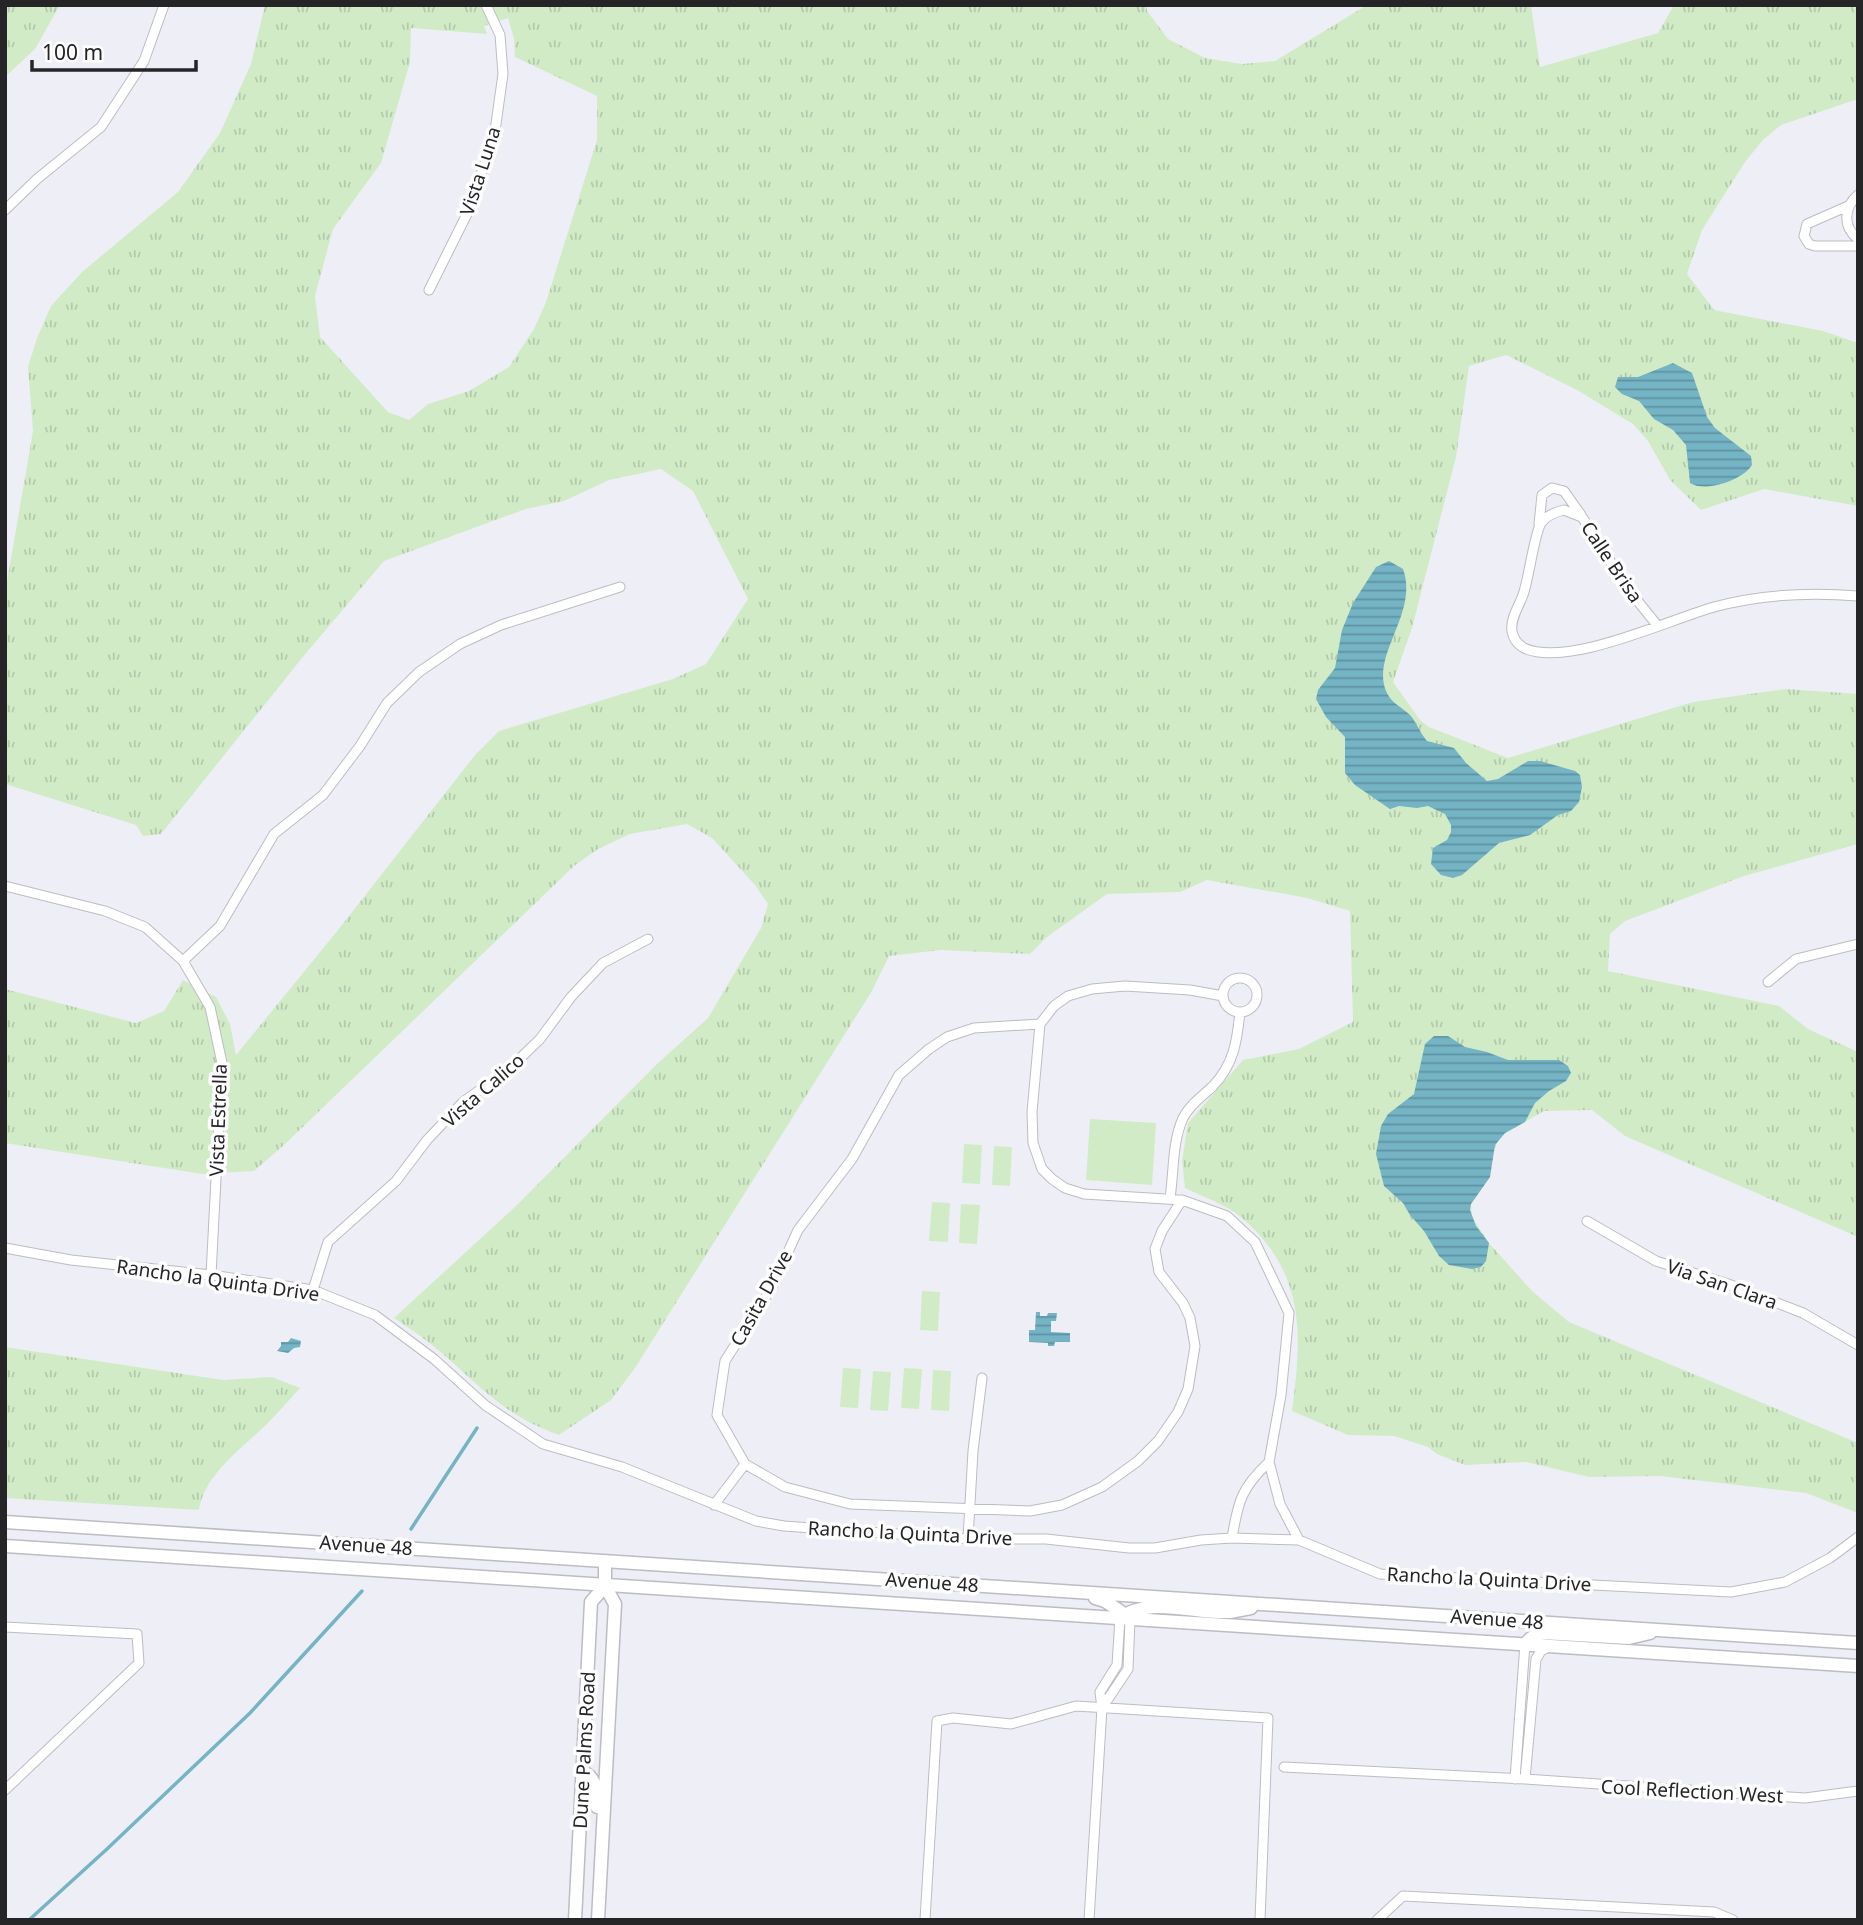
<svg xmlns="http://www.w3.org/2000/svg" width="1863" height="1925" viewBox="0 0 1863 1925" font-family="'Noto Sans',sans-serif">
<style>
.grass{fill:url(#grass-tufts);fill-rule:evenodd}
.park{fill:#d1ebc7}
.water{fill:url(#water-rules)}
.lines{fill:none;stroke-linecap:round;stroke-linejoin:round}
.stream{stroke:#74b4c5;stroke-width:3.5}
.street-casing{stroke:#bcbcc3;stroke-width:11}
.secondary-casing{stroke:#bcbcc3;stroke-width:15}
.street{stroke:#fff;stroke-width:9}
.secondary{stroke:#fff;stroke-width:12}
.labels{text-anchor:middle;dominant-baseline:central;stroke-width:7;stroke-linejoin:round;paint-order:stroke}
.street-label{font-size:19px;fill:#252528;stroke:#fdfdfe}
</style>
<defs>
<pattern id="grass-tufts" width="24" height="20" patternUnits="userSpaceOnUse" patternTransform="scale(1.75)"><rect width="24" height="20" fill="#d1ebc7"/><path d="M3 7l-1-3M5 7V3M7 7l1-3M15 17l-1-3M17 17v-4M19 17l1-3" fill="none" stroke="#b3c9ab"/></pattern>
<pattern id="water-rules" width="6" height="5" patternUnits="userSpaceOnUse" patternTransform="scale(1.75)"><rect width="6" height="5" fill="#74b4c5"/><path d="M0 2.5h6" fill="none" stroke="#5f92a0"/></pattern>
</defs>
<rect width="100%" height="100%" fill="#eeeff6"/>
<path class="grass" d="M 5,5 L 60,5 L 35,49 L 5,77 Z
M 265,5 L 735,5 L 739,7 L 775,5 L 1147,5 L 1147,11 L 1168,39 L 1205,58 L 1242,64 L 1275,61 L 1367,5 L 1531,5 L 1540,67 L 1658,33 L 1674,5 L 1858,5 L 1858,99 L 1781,125 L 1763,140 L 1745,162 L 1702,230 L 1687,274 L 1714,310 L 1823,331 L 1858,343 L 1858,506 L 1764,489 L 1701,510 L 1670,480 L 1648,441 L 1633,424 L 1577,390 L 1506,355 L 1469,366 L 1456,457 L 1412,628 L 1393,682 L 1420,720 L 1429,727 L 1508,758 L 1693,702 L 1786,689 L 1858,694 L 1858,844 L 1744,876 L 1625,921 L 1610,934 L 1608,971 L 1779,1006 L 1808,1029 L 1858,1052 L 1858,1237 L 1625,1136 L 1592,1110 L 1544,1111 L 1499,1137 L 1492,1156 L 1490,1177 L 1471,1204 L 1472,1217 L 1489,1243 L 1532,1291 L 1569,1322 L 1858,1443 L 1858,1513 L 1806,1493 L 1660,1476 L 1589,1477 L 1526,1462 L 1465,1465 L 1437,1454 L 1428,1447 L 1394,1436 L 1348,1435 L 1292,1411 C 1302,1335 1306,1273 1242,1218 C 1227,1205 1203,1197 1185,1188 L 1182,1161 L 1188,1123 L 1243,1060 L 1299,1049 L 1353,1022 L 1350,911 L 1307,898 L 1207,880 L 1180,892 L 1107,894 L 1047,937 L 1030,954 L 941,950 L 889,956 L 872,991 L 635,1368 L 611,1400 L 559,1435 C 507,1417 483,1389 443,1354 C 428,1341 411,1329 394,1318 L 517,1205 L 657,1064 L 708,1018 L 761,928 L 768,904 L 755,885 L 712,838 L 687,824 L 630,834 L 598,849 L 574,866 L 284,1145 L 254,1171 L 202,1174 L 5,1143 L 5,989 L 136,1023 L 164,1011 L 183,980 L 216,997 L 230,1024 L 236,1055 L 338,930 L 475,755 L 499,731 L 673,679 L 706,664 L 748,599 L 693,491 L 661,469 L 609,480 L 564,501 L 526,509 L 384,561 L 302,658 L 161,834 L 143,836 L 136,825 L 5,784 L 5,593 L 33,431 L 28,367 L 37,338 L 51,306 L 82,272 L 178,192 L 220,133 L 251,64 ZM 508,18 L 514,39 L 515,57 L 597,96 L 597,140 L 546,302 L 534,329 L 509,367 L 469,391 L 428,404 L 409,420 L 388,412 L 320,337 L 315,296 L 333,229 L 381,163 L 410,62 L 411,28 L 487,34 L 484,26 Z
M 5,1347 L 223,1380 L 272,1377 L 300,1388 C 289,1400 278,1413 266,1425 C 243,1447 203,1476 199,1510 L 5,1498 Z"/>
<path class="park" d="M 1090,1119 L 1156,1123 L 1152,1185 L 1086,1180 Z
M 964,1144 L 982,1145 L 980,1184 L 962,1183 Z
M 994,1146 L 1012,1147 L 1010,1186 L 992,1185 Z
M 932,1202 L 950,1203 L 948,1242 L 929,1241 Z
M 961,1204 L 980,1205 L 977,1244 L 959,1243 Z
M 922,1291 L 940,1292 L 938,1331 L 920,1330 Z
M 843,1368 L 861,1369 L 858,1408 L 840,1407 Z
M 904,1368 L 922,1369 L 919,1409 L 901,1408 Z
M 933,1370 L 951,1371 L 949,1411 L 931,1410 Z
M 873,1371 L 891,1372 L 888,1411 L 870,1410 Z"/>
<path class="water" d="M 1673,363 L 1692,373 L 1707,417 L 1715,428 L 1751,456 L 1752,465 C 1743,480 1705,493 1690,483 L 1686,445 L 1673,430 L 1654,419 L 1639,401 L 1622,394 L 1615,387 L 1618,377 L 1638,377 Z
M 1389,561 L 1403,569 C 1419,613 1371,654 1386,691 C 1391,703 1400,706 1409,714 C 1416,721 1420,733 1427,741 L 1454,748 L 1466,763 L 1487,781 L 1498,779 L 1528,761 L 1540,761 L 1575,771 L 1580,775 L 1582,787 L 1579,802 L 1571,811 L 1558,815 L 1530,835 L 1499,843 L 1462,875 L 1453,878 L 1441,875 L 1431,864 L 1433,848 L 1447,840 L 1451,832 L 1451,825 L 1445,814 L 1428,806 L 1417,808 L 1399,806 L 1390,809 L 1355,785 L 1345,773 L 1345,737 L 1326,717 L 1316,699 L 1318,690 L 1335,668 L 1342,630 L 1353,603 L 1376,567 Z
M 1434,1036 L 1448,1036 L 1465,1047 L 1487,1052 L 1508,1060 L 1559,1060 L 1568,1066 L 1571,1073 L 1566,1081 L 1549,1091 L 1535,1103 L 1525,1122 L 1505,1133 L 1495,1145 L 1490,1177 L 1471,1204 L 1470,1210 L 1476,1226 L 1489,1243 L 1486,1261 L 1481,1267 L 1472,1269 L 1449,1265 L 1439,1256 L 1424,1231 L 1410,1215 L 1403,1203 L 1384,1186 L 1376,1154 L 1381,1126 L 1388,1114 L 1414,1094 L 1425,1044 Z
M 1036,1312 L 1040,1312 L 1040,1316 L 1047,1316 L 1048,1313 L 1057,1313 L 1056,1321 L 1051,1321 L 1051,1332 L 1070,1333 L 1070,1342 L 1055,1342 L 1054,1346 L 1048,1346 L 1048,1343 L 1029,1342 L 1029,1330 L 1035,1330 Z
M 291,1338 L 301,1341 L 300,1347 L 294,1348 L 288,1353 L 277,1351 L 281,1346 L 281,1342 L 288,1342 Z"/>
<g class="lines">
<path class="stream" d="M 411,1529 L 477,1428
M 29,1920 L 107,1849 L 250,1713 L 362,1591"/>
<defs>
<path id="street" d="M 1858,195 C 1843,208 1843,227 1858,239
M 1848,206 L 1807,224 L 1804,236 L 1809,244 L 1815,246 L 1858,246
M 5,210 L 37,179 L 101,127 L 144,61 L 164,5
M 429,290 L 467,214 L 494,138 L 503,74 L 500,35 L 486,5
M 1539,524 L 1542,495 L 1552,488 L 1564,491 L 1581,515
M 1657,625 L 1628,589 L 1582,517 L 1564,510 C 1555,512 1547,515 1541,523 C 1534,535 1529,578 1523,595 C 1519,606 1510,619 1512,631 C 1513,638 1517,644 1524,648 C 1567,668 1668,620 1714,607 C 1762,594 1809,592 1858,596
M 5,886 L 105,911 L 145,927 L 183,961 L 210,1007 L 222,1063 L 211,1275
M 183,961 L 220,926 L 274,834 L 323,795 L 360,746 L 387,703 L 419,672 L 460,644 L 501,625 L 620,587
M1223 995a17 17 0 1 1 34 0a17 17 0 1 1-34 0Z
M 1768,982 L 1796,959 L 1858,944
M 1223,996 L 1190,990 L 1125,986 L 1092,989 L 1068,996 L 1054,1006 L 1040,1024 L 1032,1112 L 1033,1143 L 1042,1169 L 1052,1179 L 1065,1188 L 1084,1194 L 1182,1200 L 1227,1216 L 1255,1242 L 1289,1313 L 1281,1395 L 1269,1462 L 1280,1504 L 1299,1540
M 1040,1024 L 974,1028 L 947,1037 L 929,1049 L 899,1075 L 852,1159 L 798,1230 L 772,1287 L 725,1361 L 717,1415 L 745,1464 L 785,1487 L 850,1504 L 1030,1511 L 1062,1505 L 1102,1487 L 1138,1461 L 1158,1441 L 1178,1412 L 1188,1389 L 1195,1346 L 1190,1318 L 1183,1303 L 1159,1272 L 1155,1249 L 1162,1231 L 1182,1200
M 1170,1198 C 1174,1172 1172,1142 1183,1118 C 1190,1104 1203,1096 1213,1086 C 1234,1064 1237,1041 1240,1012
M 1587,1221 L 1656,1261 L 1728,1284 L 1803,1313 L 1858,1345
M 5,1248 L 71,1260 L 211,1275 L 313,1290 L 375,1315 L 434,1359 L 485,1405 L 543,1444 L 622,1467 L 756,1521 L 784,1526 L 968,1539 L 1046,1539 L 1129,1548 L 1155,1548 L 1201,1540 L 1232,1538 L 1299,1540 L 1380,1574 L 1731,1592 L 1785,1582 L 1830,1558 L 1858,1537
M 313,1290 L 328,1242 L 396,1181 L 427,1140 L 463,1102 L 508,1070 L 540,1039 L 571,997 L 603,963 L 648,939
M 714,1505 L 745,1464
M 1232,1538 C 1238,1502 1241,1488 1269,1462
M 968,1539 L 973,1451 L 982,1378
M 5,1627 L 137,1634 L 139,1663 L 5,1790
M 1102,1708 L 1128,1669 L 1130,1619
M 1284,1767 L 1525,1779 L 1805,1798 L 1858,1791
M 1515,1779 L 1525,1644
M 1525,1779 L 1536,1659 L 1541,1651 L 1550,1646
M 925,1920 L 937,1721 L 953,1718 L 1011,1724 L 1076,1706 L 1268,1718 L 1260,1920
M 1089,1920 L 1102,1708 L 1100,1692 L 1117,1665 L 1120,1618
M 1377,1920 L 1403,1896 L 1714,1912 L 1733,1920"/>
<path id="secondary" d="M 5,1522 L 1858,1643
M 5,1546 L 1858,1666
M 1095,1598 L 1105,1601 L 1130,1618
M 1120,1618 C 1151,1596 1193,1614 1229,1612 C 1237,1611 1244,1609 1251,1608
M 1525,1644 L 1531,1638 L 1543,1633 L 1629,1638 L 1650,1633
M 583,1772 C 597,1777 596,1794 597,1807
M 575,1920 L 591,1602 L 605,1586
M 598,1920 L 615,1604 L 605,1586 L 605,1562"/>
</defs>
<use href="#street" class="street-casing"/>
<use href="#secondary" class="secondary-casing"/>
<use href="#street" class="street"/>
<use href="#secondary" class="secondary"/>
</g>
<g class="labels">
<g class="street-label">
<text transform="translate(480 171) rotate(-72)">Vista Luna</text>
<text transform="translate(1612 562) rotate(56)">Calle Brisa</text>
<text transform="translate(483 1090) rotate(-41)">Vista Calico</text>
<text transform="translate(218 1120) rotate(-88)">Vista Estrella</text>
<text transform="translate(218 1280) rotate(8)">Rancho la Quinta Drive</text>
<text transform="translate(1722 1284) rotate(19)">Via San Clara</text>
<text transform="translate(761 1298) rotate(-61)">Casita Drive</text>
<text transform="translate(910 1533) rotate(3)">Rancho la Quinta Drive</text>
<text transform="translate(366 1545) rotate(4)">Avenue 48</text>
<text transform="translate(1489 1579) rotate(3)">Rancho la Quinta Drive</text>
<text transform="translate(932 1582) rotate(4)">Avenue 48</text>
<text transform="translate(1497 1619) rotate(4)">Avenue 48</text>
<text transform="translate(584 1750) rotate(-87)">Dune Palms Road</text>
<text transform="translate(1692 1791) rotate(3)">Cool Reflection West</text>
</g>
</g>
<rect width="1863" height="1925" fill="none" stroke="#252528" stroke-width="14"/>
<path d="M32 60v10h164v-10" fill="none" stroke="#252528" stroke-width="3.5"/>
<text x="42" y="60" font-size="21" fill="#252528" stroke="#fdfdfe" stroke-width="5" paint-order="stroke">100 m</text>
</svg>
